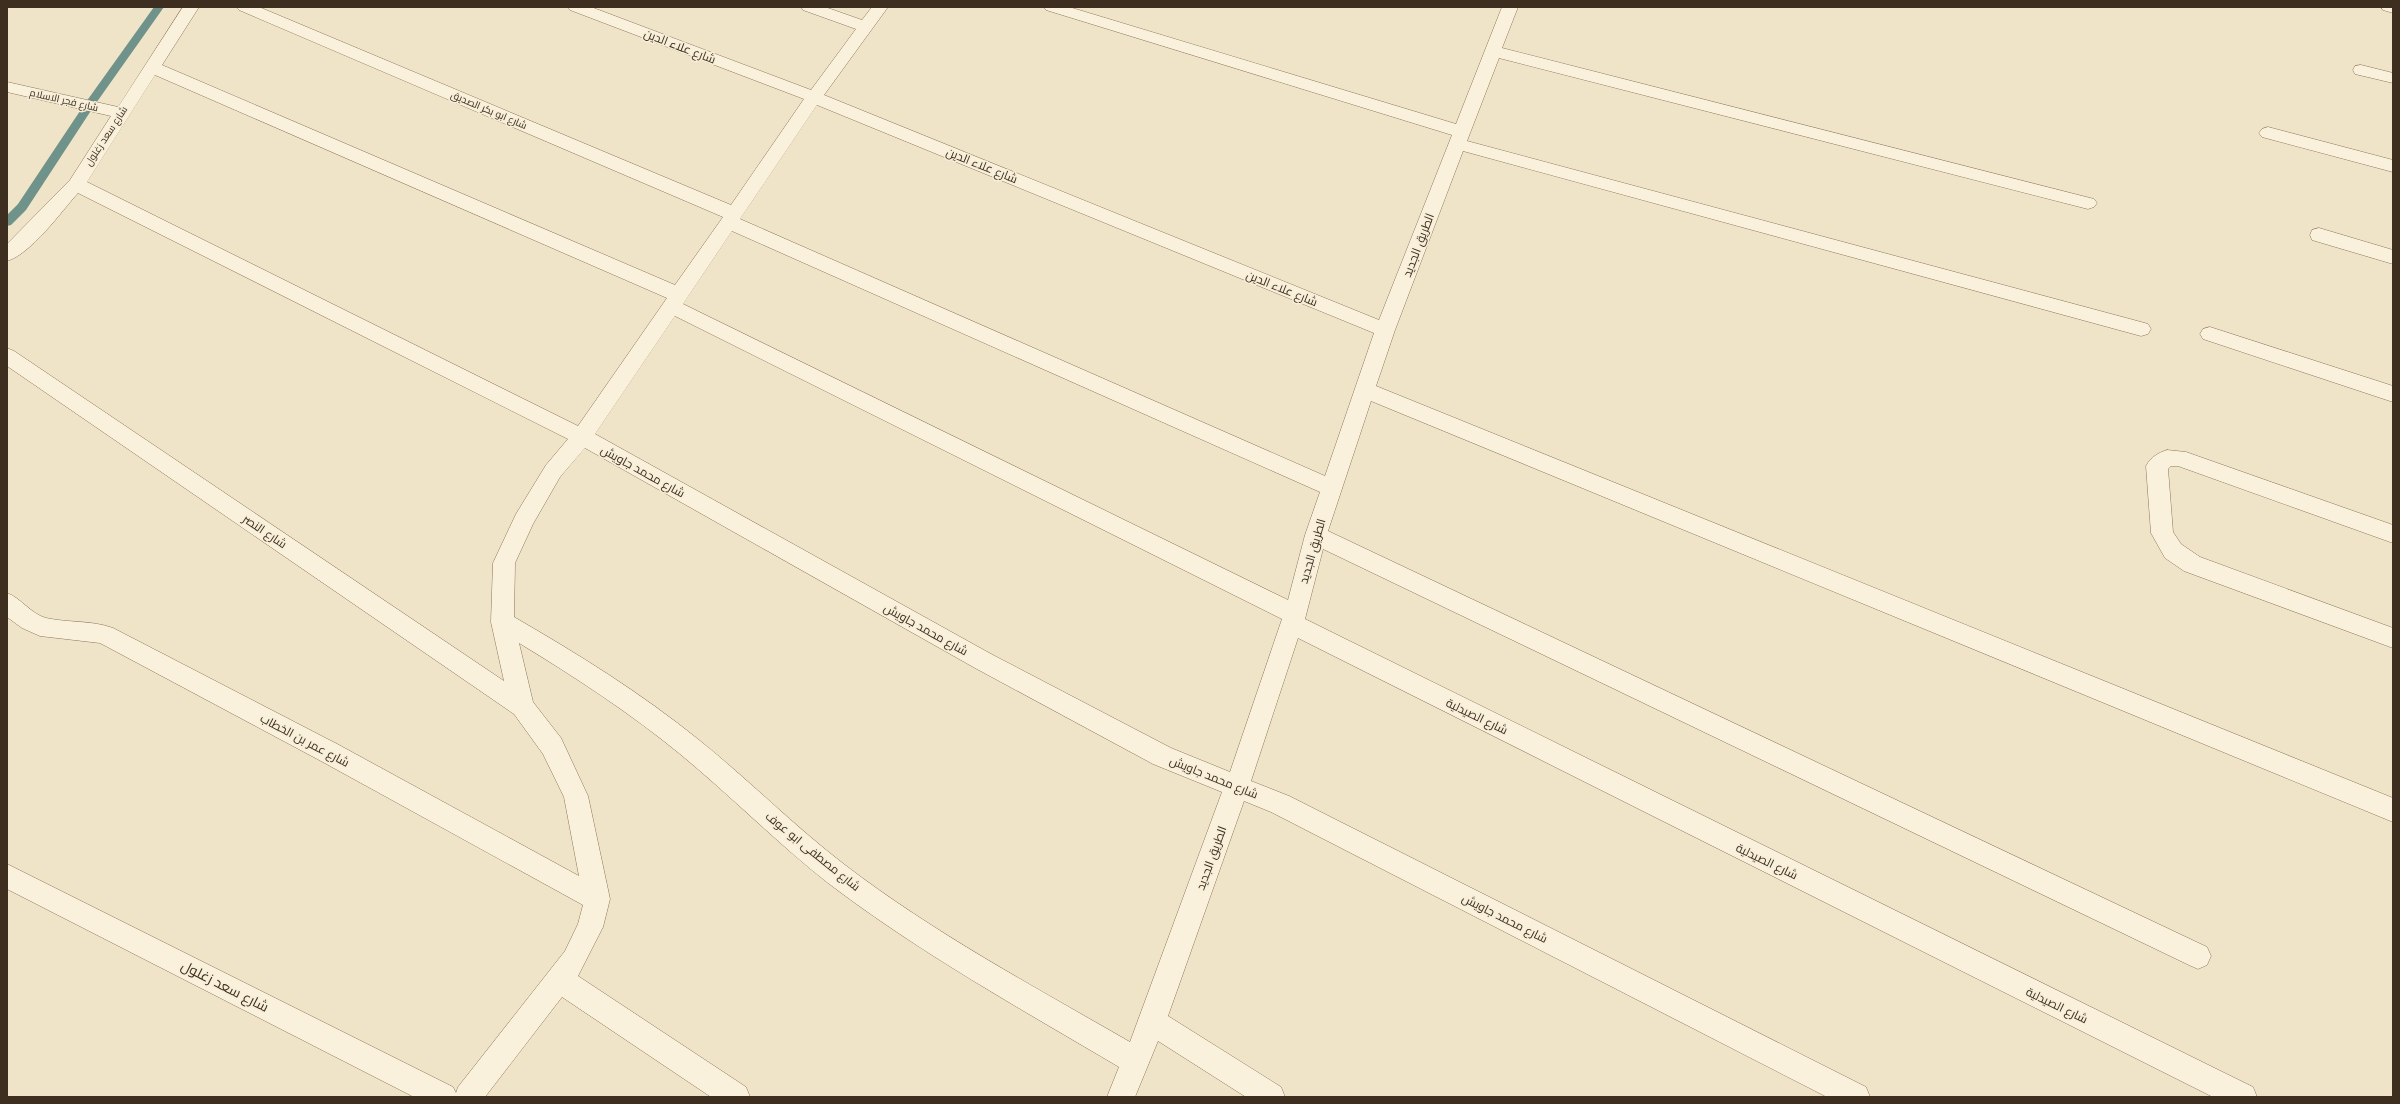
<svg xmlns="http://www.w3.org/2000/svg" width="2400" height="1104" viewBox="0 0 2400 1104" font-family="Lora,Cairo,serif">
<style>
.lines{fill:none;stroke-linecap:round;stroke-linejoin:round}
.stream{fill:#6f938a;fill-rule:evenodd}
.minor-casing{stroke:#8d765c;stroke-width:1}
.minor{fill:#faf1dc;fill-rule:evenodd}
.labels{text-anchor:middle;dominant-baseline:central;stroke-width:3;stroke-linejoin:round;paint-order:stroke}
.far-street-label{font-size:10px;fill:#3d2e20;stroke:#f7eed8}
.street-label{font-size:12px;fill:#3d2e20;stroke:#f7eed8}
.near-street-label{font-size:14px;fill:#3d2e20;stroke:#f7eed8}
</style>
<rect width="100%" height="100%" fill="#f0e4c8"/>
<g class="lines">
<path class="stream" d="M 154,7 L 164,7 L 94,106 L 26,210 L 11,225 L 7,226 L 7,215 L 18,204 L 86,102 Z"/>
<defs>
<path id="minor" d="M 183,7 L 199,7 L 162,65 L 675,285 L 723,217 L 239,10 L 237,7 L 259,7 L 731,205 L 804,99 L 570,10 L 568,7 L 591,7 L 811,90 L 856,29 L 803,10 L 801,7 L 825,7 L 862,20 L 872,7 L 888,7 L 824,95 L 1379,320 L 1452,135 L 1046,10 L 1044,7 L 1069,7 L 1456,124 L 1502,7 L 1518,7 L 1502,48 L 2094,199 L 2097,203 L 2094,207 L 2088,209 L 1499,58 L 1467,141 L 2141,322 L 2148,324 L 2151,329 L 2148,334 L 2141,336 L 1463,151 L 1395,330 L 1376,386 L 2393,798 L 2393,822 L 1371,401 L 1328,531 L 2207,947 L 2211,956 L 2207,965 L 2198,969 L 2189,965 L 1323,549 L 1305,619 L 2253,1087 L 2257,1097 L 2213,1097 L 1298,638 L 1251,781 L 1289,796 L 1866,1087 L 1870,1097 L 1827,1097 L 1271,812 L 1244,801 L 1168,1016 L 1281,1087 L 1285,1097 L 1246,1097 L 1158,1041 L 1135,1097 L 1107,1097 L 1119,1067 C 1021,1009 920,953 828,883 C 777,843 731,796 680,754 C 630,713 575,677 519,643 L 533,702 L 561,738 L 588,796 L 610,899 L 603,927 L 578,976 L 746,1087 L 750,1097 L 711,1097 L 562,997 L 485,1097 L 414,1097 L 7,889 L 7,864 L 453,1087 L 456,1093 L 458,1087 L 565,951 L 578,924 L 583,905 L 321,761 L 100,643 L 40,636 L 22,628 L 7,617 L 7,593 C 21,598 31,614 46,618 C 68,623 91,620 113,628 L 339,745 L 579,876 L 564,797 L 543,754 L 514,714 L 7,366 L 7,348 L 14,351 L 504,681 L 491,622 L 493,563 L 516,514 L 546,465 L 568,439 L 78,193 C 61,212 31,254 7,261 L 7,244 L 70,180 L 111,116 L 7,92 L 7,82 L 118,107 ZM 155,75 L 667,298 L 578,426 L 87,182 ZM 817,105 L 1374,333 L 1325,476 L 740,219 ZM 732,231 L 1320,492 L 1305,535 L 1288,600 L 683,304 ZM 675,316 L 1282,619 L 1230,772 L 1171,748 L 991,654 L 595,434 ZM 585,448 L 975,668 L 1153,764 L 1222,792 L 1130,1042 C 1033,986 934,933 845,865 C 794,826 749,780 699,740 C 641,693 578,654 514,617 L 515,563 L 533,524 L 560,477 Z
M 2381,7 L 2393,7 L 2393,13 L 2383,10 Z
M 2361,65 L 2393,73 L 2393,83 L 2355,74 L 2353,70 L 2355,66 Z
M 2268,127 L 2393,160 L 2393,172 L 2262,137 L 2259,133 L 2262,129 Z
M 2319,228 L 2393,250 L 2393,264 L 2312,240 L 2310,235 L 2312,230 Z
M 2210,327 L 2393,386 L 2393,402 L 2203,339 L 2200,334 L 2203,329 Z
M 2167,450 L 2186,452 L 2393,525 L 2393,543 L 2178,466 L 2171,466 L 2168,469 L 2173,532 L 2181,544 L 2200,557 L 2393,628 L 2393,648 L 2184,571 L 2165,558 L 2151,533 L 2146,466 C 2151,457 2158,453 2167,450 Z"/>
</defs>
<use href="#minor" class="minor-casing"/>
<use href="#minor" class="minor"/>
</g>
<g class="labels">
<g class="far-street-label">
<text transform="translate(64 100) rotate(13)">شارع فجر الاسلام</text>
<text transform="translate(489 110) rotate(23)">شارع ابو بكر الصديق</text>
<text transform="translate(106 136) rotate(-57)">شارع سعد زغلول</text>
</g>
<g class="street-label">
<text transform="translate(680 46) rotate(21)">شارع علاء الدين</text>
<text transform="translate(982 165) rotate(22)">شارع علاء الدين</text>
<text transform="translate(1418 245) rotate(-69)">الطريق الجديد</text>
<text transform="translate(1282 288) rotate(22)">شارع علاء الدين</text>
<text transform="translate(643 471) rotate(29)">شارع محمد جاويش</text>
<text transform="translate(265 531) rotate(34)">شارع النصر</text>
<text transform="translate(1312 551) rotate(-74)">الطريق الجديد</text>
<text transform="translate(926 629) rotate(29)">شارع محمد جاويش</text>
<text transform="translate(1477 716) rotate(26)">شارع الصيدلية</text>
<text transform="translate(305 740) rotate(28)">شارع عمر بن الخطاب</text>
<text transform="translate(1214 777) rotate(22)">شارع محمد جاويش</text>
<text transform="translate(813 851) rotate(39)">شارع مصطفى ابو عوف</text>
<text transform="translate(1211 858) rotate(-70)">الطريق الجديد</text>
<text transform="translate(1767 861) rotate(26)">شارع الصيدلية</text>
<text transform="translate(1505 918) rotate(27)">شارع محمد جاويش</text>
<text transform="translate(2057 1005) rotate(26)">شارع الصيدلية</text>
</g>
<g class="near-street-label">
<text transform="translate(225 986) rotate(27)">شارع سعد زغلول</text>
</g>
</g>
<rect width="2400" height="1104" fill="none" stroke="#3d2e20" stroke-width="16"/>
</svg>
